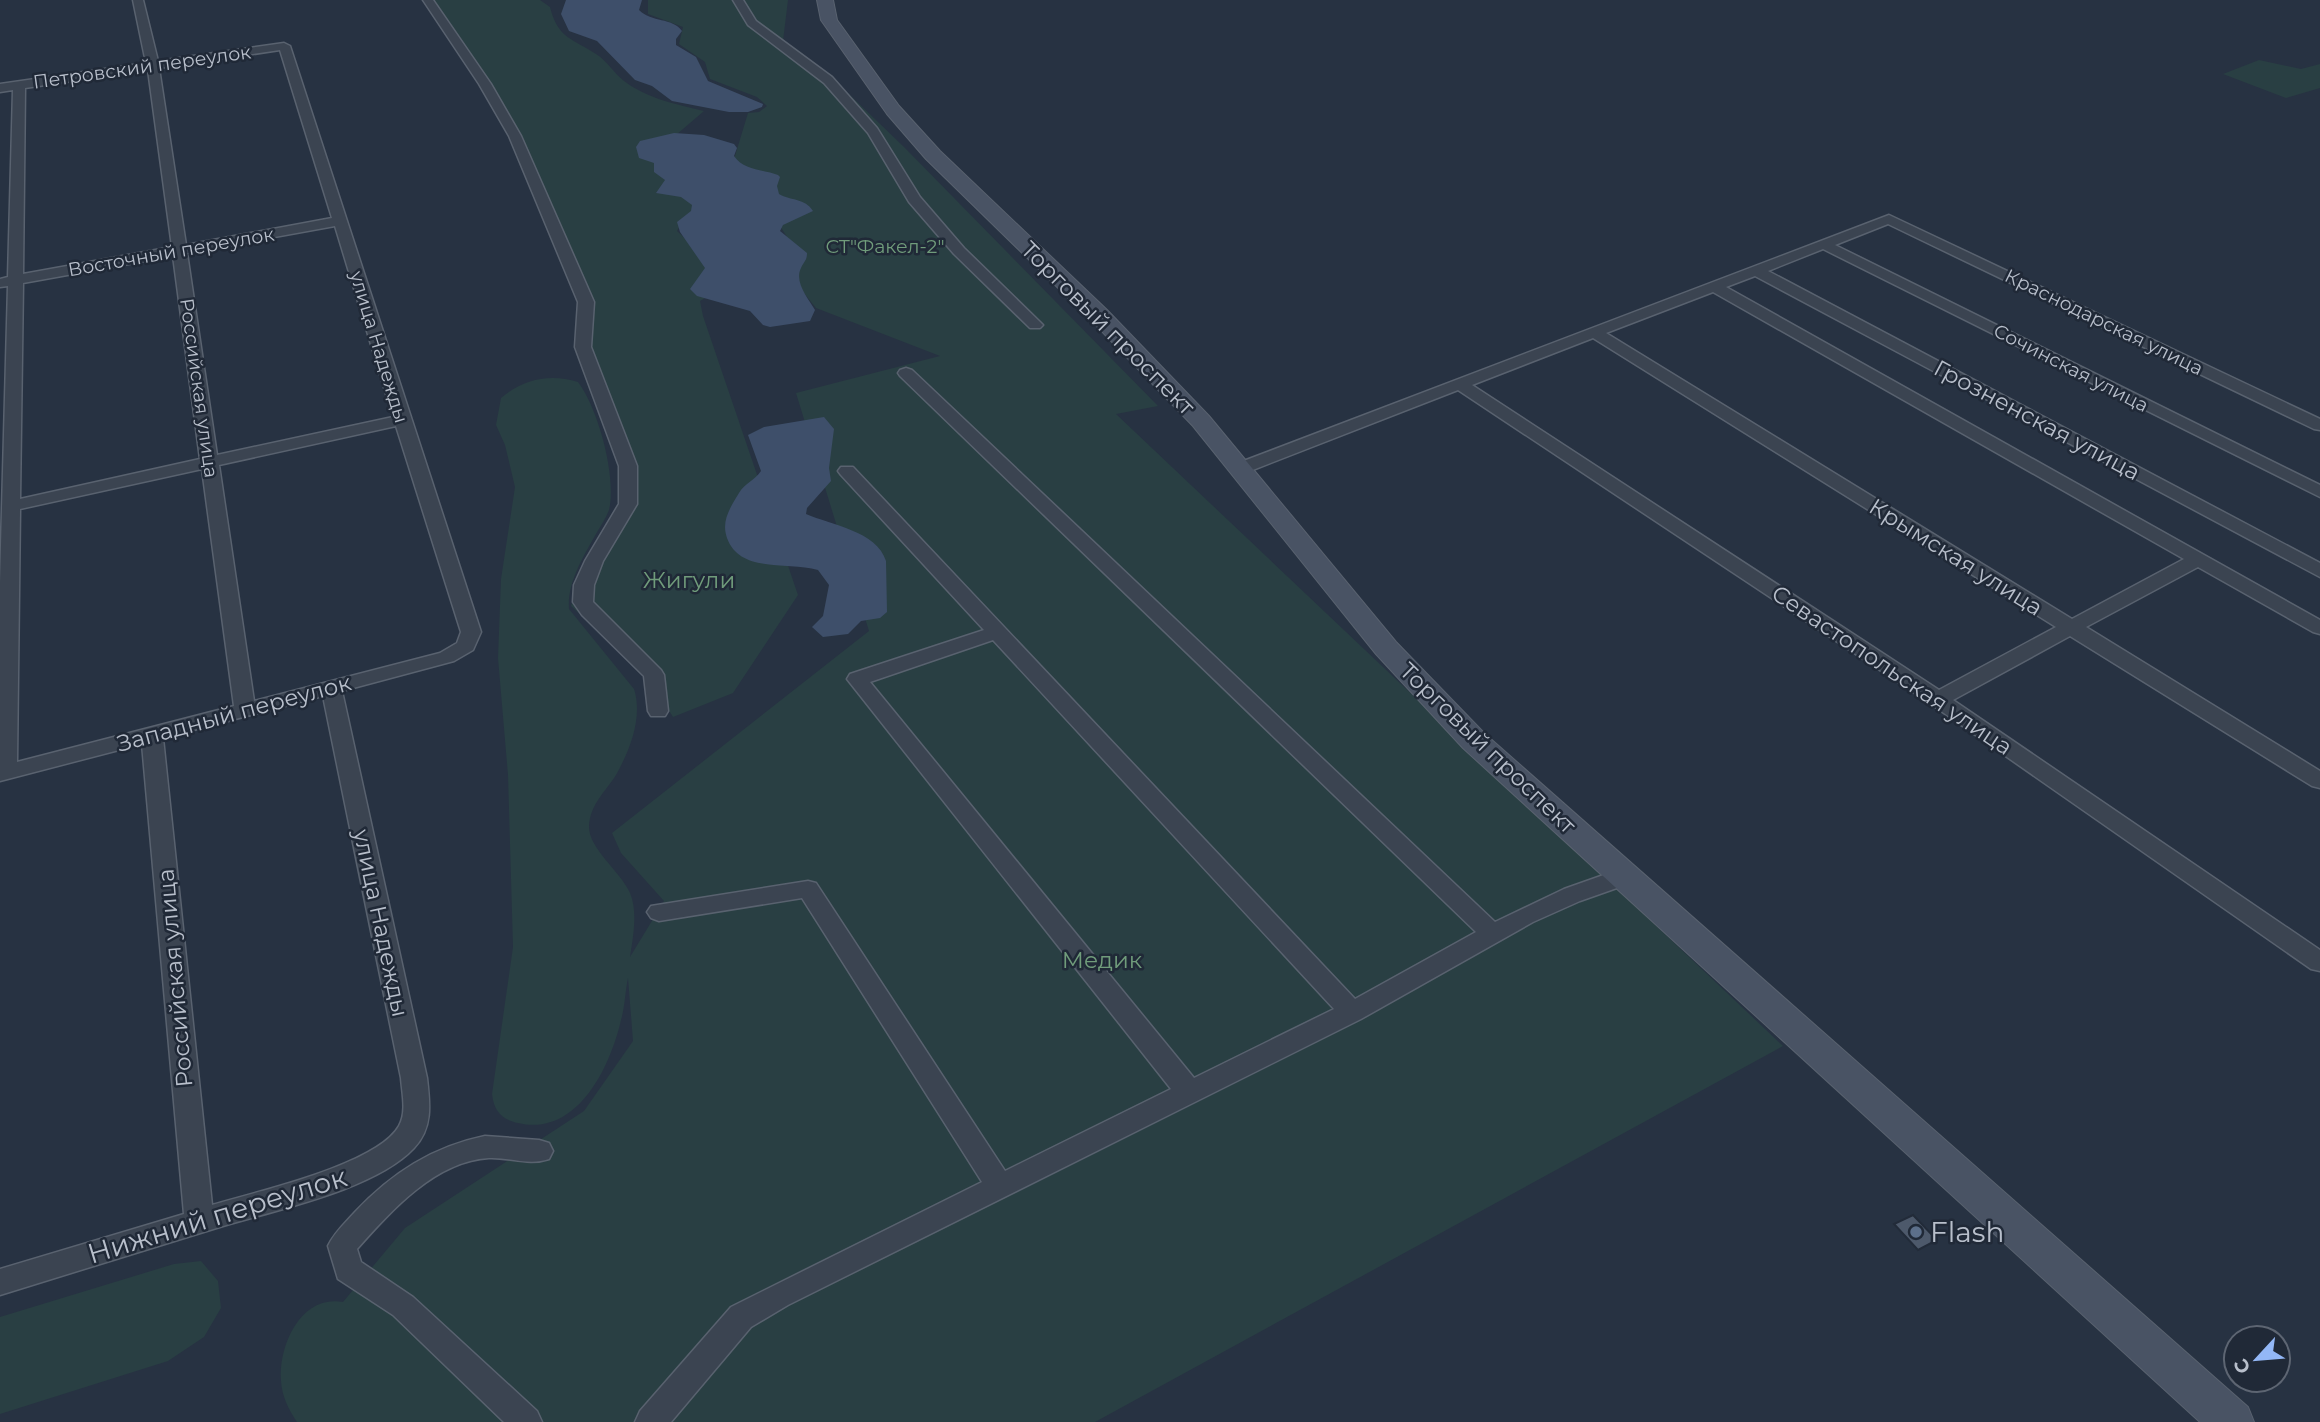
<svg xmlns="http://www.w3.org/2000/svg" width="2320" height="1422" viewBox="0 0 2320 1422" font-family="Montserrat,sans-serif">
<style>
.green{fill:#293f43}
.water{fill:#3e4f6a}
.building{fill:#4d596b;stroke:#222b39;stroke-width:2}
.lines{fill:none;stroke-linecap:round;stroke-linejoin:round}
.street-casing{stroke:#59626f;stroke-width:3}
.secondary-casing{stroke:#59626f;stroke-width:2}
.street{fill:#3b4451;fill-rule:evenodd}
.secondary{fill:#495364;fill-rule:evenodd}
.service-dot{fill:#5c6f8a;stroke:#202937;stroke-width:2.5}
.labels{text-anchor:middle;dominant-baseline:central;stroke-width:5;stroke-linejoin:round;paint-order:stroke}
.far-street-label{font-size:19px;fill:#b8bfcb;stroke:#202937}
.far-park-label{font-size:19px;fill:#709c7b;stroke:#202937}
.street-label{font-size:23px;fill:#b8bfcb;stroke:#202937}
.park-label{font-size:23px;fill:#709c7b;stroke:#202937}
.near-street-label{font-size:28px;fill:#b8bfcb;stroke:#202937}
.near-poi-label{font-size:28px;fill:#b8bfcb;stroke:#202937;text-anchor:start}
</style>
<rect width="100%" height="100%" fill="#273242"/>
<path class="green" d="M 428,0 L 540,0 L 550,7 C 558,39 572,38 596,54 C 607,61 614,73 624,81 C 648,99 676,104 704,111 L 676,135 L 655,160 L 695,201 L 699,210 L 683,221 L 677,231 L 693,246 L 722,288 L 700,301 L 703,316 L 798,595 L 733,693 L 673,717 L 647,675 L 571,606 L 580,574 L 618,507 L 618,466 L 577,345 L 579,300 L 509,135 Z
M 648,0 L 788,0 L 783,41 L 827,73 L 904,147 L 1158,406 L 1116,414 L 1783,1046 L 1095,1422 L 297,1422 C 289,1410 282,1397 281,1381 C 278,1346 301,1294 343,1302 L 405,1228 L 584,1111 L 633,1041 L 628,978 C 625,992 625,1007 621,1020 C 610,1068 577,1137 518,1123 C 501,1119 494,1111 492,1094 L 513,947 L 508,775 L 498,658 L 501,579 L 515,487 L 505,445 L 496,425 L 501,398 C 523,379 550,373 578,382 C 598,408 617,477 609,510 C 606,518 600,527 596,534 C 583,557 567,583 569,609 L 634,689 C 643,717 630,750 616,775 C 605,792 590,805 589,826 C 588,848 621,872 630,893 C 638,912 633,937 630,957 L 664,901 L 621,853 L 612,833 L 869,631 L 796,393 L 940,356 L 816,308 L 791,277 L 787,237 L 777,221 L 797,202 L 777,194 L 731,169 L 748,113 L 759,112 L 767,106 L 757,97 L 710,79 L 705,62 L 679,44 L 683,27 L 648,14 Z
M 2259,60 L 2301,69 L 2320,64 L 2320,88 L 2286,98 L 2223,74 Z
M 201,1261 L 218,1281 L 221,1308 L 204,1337 L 168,1361 L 0,1414 L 0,1317 L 174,1264 Z"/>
<path class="water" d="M 566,0 L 642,0 L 639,10 C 652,23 672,17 682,31 L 676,39 L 676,45 L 696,57 L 708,81 L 763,104 L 762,107 L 748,112 L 729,112 L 672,101 L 652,86 L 635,80 L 597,41 L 569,31 L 561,14 Z
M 674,133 L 704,135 L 734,144 L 737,148 L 734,156 C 744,171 763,169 778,175 L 780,177 L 777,186 L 779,194 C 791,201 805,198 813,211 L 783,225 L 780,231 L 807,253 C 807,261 804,261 801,268 C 794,282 808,298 815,310 L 810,321 L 770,327 L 763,325 L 750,311 L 697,296 L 690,289 L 705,268 L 680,232 L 677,222 L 691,211 L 692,205 L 681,197 L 656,193 L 665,180 L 654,172 L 654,163 L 639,158 L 636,147 L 640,141 Z
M 824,417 L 834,429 L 829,468 L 831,481 L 807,508 L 806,514 C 831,525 877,531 886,561 L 887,612 L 880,618 L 861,621 L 848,634 L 823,637 L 812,627 L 823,616 L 829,585 L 818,570 C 788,561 740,574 727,538 C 721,521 730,508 739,493 C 745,483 754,481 761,471 L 748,435 L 764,427 Z"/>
<path class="building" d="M 1913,1215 L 1937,1240 L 1918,1250 L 1894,1224 Z"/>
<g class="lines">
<defs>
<path id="street" d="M 133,0 L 143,0 L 158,61 L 284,43 L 290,46 L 481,632 L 473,650 L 454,661 L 342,691 L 427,1078 C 430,1104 433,1128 414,1148 C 376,1189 276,1210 223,1226 C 149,1249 74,1272 0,1295 L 0,1269 L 184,1214 L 142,744 L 0,781 L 0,583 L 8,286 L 0,287 L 0,279 L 8,277 L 13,90 L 0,92 L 0,84 L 146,63 ZM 280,50 L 332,218 L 186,245 L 159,68 ZM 148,70 L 172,247 L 23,274 L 25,88 ZM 335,226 L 393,417 L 217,455 L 187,253 ZM 173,256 L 200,459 L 20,499 L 23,283 ZM 396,426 L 461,632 L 457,643 L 440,653 L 254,701 L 219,465 ZM 202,469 L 234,706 L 17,762 L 20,509 ZM 323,696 L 401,1078 C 402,1093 407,1112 399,1126 C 377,1165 255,1192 212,1205 L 163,738 Z
M 423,0 L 433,0 L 491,84 L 521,136 L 594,302 L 591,347 L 637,466 L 637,504 L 603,561 L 594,585 L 593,602 L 661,670 L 664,675 L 668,711 L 665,716 L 651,716 L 648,711 L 644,676 L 582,615 L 573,602 L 574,585 L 585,561 L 619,504 L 619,466 L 575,347 L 578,302 L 509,136 L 479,84 Z
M 733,0 L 743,0 L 756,21 L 832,77 L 877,128 L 920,197 L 964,248 L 1040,322 L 1043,325 L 1040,328 L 1030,328 L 954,254 L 909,202 L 868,133 L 824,83 L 748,25 Z
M 1889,215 L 2320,419 L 2320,430 L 2314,429 L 1888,224 L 1835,245 L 2320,485 L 2320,497 L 1823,249 L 1768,271 L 2320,563 L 2320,577 L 1755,276 L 1726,287 L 2320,620 L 2320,634 L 2313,632 L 2198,567 L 2086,627 L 2320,771 L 2320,788 L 2312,786 L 2070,636 L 1953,700 L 2320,950 L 2320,971 L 2311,969 L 1931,704 L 1458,390 L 1245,473 L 1239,474 L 1230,469 L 1233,465 ZM 1713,292 L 2184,559 L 2072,619 L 1606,333 ZM 1593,338 L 2056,627 L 1939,690 L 1472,385 Z
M 906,368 L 912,370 L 1495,922 L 1564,889 L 1615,871 L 1623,869 L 1631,871 L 1635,877 L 1631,883 L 1580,901 L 1533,922 L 1361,1019 L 788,1305 L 751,1327 L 671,1422 L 635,1422 L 640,1411 L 731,1307 L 982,1182 L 802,898 L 659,921 L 651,918 L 647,912 L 651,906 L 808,881 L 816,883 L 1005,1171 L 1171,1089 L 847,679 L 850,674 L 984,630 L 841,475 L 838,471 L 841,467 L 853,467 L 1355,999 L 1476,932 L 900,376 L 898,373 L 900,370 ZM 993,640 L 1334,1009 L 1194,1078 L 870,682 Z
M 485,1136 L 539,1140 L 549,1143 L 553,1151 L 549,1159 C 529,1166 509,1157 489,1158 C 435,1161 391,1211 357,1249 L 361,1262 L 413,1297 L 537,1411 L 542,1422 L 504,1422 L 393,1315 L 338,1279 L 328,1246 C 334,1233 345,1223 355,1212 C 392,1173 432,1147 485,1136 Z"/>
<path id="secondary" d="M 817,0 L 833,0 L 837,20 L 899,106 L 940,151 L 1107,310 L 1209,416 L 1396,642 L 1485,734 L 2248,1407 L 2254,1422 L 2200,1422 L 1463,748 L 1376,654 L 1193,426 L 1091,320 L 926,159 L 887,114 L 821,20 Z"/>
</defs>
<use href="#street" class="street-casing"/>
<use href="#secondary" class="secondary-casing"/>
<use href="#street" class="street"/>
<use href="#secondary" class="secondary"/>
</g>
<circle class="service-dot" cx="1916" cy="1232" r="7"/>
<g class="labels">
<g class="far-street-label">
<text transform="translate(142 67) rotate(-8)">Петровский переулок</text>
<text transform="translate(171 252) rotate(-10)">Восточный переулок</text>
<text transform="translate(2104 322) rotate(26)">Краснодарская улица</text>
<text transform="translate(379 347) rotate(73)">улица Надежды</text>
<text transform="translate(2071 368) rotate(27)">Сочинская улица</text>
<text transform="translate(199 388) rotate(82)">Российская улица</text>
</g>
<g class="far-park-label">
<text x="885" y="246">СТ"Факел-2"</text>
</g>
<g class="street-label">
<text transform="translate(1108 328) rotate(45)">Торговый проспект</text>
<text transform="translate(2037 420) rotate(28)">Грозненская улица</text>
<text transform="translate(1956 557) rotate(32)">Крымская улица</text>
<text transform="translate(1892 670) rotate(34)">Севастопольская улица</text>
<text transform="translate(234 713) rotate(-15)">Западный переулок</text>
<text transform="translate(1488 748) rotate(44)">Торговый проспект</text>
<text transform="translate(381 923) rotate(78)">улица Надежды</text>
<text transform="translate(175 978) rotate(-95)">Российская улица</text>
</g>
<g class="park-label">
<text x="689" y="580">Жигули</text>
<text x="1102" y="960">Медик</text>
</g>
<g class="near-street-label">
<text transform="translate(217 1215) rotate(-17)">Нижний переулок</text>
</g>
<g class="near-poi-label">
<text x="1930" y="1232">Flash</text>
</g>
</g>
<g transform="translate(2257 1359) rotate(244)"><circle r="33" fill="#202937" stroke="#5d6572" stroke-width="2"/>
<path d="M0-5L12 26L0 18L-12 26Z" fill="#93b7f6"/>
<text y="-10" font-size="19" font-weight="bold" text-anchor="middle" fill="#b8bfcb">С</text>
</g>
</svg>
